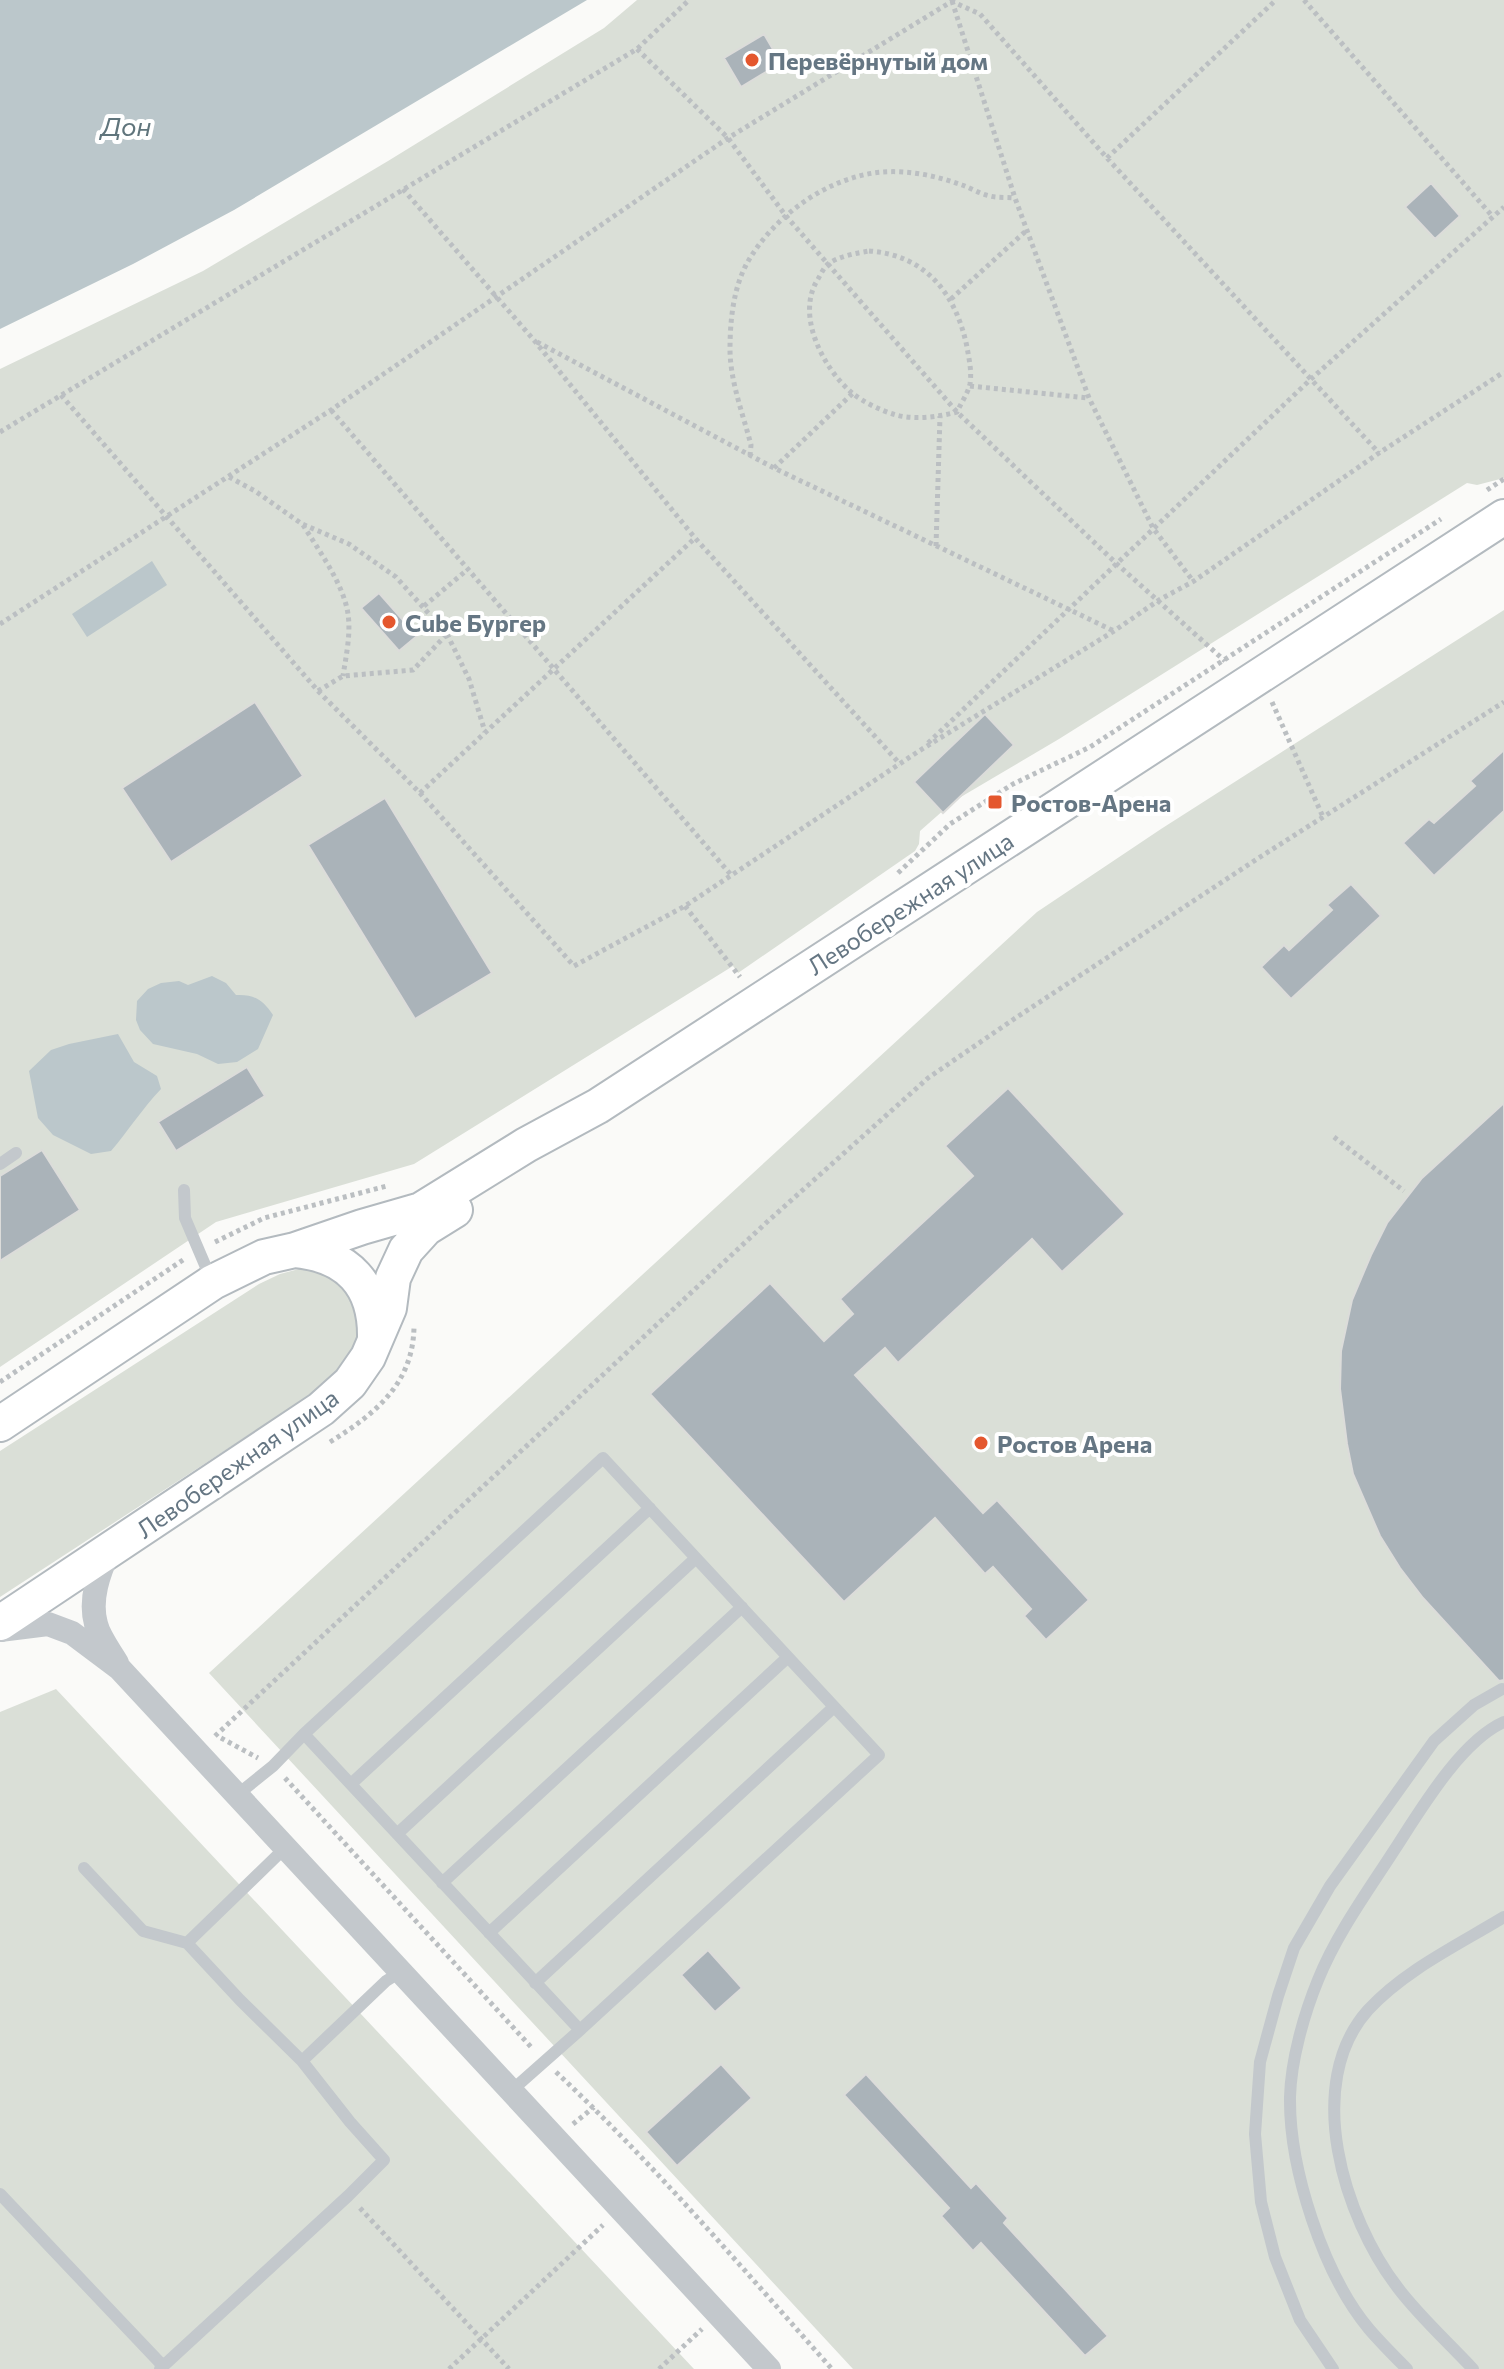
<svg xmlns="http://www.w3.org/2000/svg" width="1504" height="2369" viewBox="0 0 1504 2369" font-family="Commissioner,sans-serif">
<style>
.green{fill:#dadfd7}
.water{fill:#bbc7cb}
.building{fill:#aab3b9;stroke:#dcdcda;stroke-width:2}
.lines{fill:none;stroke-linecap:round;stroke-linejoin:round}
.secondary-casing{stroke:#b3babf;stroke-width:38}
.path{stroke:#bbbfc2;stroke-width:5;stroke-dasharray:4 4;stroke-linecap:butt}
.lane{stroke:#c3c8cc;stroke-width:12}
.street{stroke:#c3c8cc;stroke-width:24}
.secondary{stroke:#fff;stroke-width:34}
.poi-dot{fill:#e4572e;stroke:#fff;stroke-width:3}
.labels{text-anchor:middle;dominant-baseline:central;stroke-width:8;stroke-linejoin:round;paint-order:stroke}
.poi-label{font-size:24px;font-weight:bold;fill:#657683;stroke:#fff;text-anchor:start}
.street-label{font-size:24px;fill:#657683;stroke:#fff}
.water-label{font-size:26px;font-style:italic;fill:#60757c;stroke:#fff}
</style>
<rect width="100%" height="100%" fill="#fafaf8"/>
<path class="green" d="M 637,0 L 1504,0 L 1504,478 L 1477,485 L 1467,483 L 1059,739 L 954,801 L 920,831 L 919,844 L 915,851 L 738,973 L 733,966 L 414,1164 L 216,1222 L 0,1367 L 0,369 L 203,271 L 388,161 L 604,28 Z
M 1504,610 L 1504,2369 L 853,2369 L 209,1673 L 1037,912 L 1161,829 Z
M 299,1269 L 314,1271 L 336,1281 L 352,1294 L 363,1329 L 353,1367 L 0,1597 L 0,1451 L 259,1284 L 280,1274 Z
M 56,1689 L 694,2369 L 0,2369 L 0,1712 Z"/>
<path class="water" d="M 0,0 L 587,0 L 234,210 L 133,264 L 0,329 Z
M 152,561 L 167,585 L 87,637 L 72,614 Z
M 212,976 L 226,983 L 236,995 C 254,994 263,1000 273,1015 L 258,1049 L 237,1062 L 218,1064 L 197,1054 L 153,1044 L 140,1030 L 136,1020 L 137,1001 L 148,989 L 161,983 L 179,981 L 188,985 Z
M 118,1034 L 134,1062 L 157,1076 L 161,1089 C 142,1109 128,1131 111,1151 L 91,1154 L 53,1135 L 38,1118 L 29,1071 L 51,1050 L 69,1044 Z"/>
<path class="building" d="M 764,34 L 781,63 L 741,87 L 724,58 Z
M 1431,183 L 1460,216 L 1435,239 L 1405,207 Z
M 379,593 L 417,636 L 399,651 L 361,608 Z
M 255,702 L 303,776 L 171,862 L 122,788 Z
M 985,714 L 1014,745 L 943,813 L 914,782 Z
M 1504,750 L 1504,811 L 1434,876 L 1403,843 L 1429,819 L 1434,823 L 1454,805 L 1475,786 L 1470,781 Z
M 385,798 L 492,973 L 415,1019 L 308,845 Z
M 1351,884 L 1381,916 L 1291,999 L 1261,967 L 1284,945 L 1289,950 L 1332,910 L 1327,905 Z
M 247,1067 L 265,1096 L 176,1151 L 158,1122 Z
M 1008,1088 L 1125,1214 L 1062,1272 L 1032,1239 L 898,1363 L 885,1348 L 855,1375 L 983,1513 L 997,1500 L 1089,1600 L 1046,1640 L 1024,1616 L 1031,1609 L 993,1567 L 985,1574 L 935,1518 L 844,1602 L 650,1394 L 770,1283 L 824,1341 L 853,1314 L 840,1299 L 973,1176 L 945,1146 Z
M 1504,1103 L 1504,1680 L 1499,1681 L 1423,1598 L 1400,1568 L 1380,1536 L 1353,1474 L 1347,1444 L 1340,1389 L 1341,1351 L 1352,1300 L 1371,1255 L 1387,1223 L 1422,1178 Z
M 42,1150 L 80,1210 L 0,1261 L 0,1176 Z
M 708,1950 L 742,1988 L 715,2012 L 681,1975 Z
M 721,2064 L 752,2098 L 677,2166 L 646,2132 Z
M 866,2074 L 971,2188 L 976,2183 L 1008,2218 L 1004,2223 L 1108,2336 L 1085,2356 L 981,2243 L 973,2251 L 941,2216 L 949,2208 L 844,2095 Z"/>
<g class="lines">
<defs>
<path id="secondary" d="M 295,1250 C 348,1255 376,1285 375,1338
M 0,1424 L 213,1282 L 264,1257 L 295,1250 L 362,1227 L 421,1210 L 526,1145 L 598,1106 L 1504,517
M 0,1623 L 321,1409 L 350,1383 L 368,1357 L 389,1308 L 393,1278 L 406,1250 L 426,1228 L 455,1210"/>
</defs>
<use href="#secondary" class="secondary-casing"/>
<path class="path" d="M 1304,0 L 1493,217
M 951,1 L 980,14 L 1107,158 L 1379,453
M 952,1 L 1015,198 L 1089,398 L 1153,528 L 1193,581
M 637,49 L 728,138 L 786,216 L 957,412 L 1117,564 L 1225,661
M 1107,158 L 1276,0
M 403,189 L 533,339 L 695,538 L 900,764
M 869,251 C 926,255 956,294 967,347 C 969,359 972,371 970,384 C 968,393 961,403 957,412 C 937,417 916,420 896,415 C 882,411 863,402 852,393 C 823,368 795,315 818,279 C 821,274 824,267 828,264 C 839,256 857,253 869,251 Z
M 951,299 L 1027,230
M 537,342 L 774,468 L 1114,631
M 970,386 L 1088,398
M 61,395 L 318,691 L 420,793 L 574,966 L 685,906 L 919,751 L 1114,631 L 1159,600 L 1194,581 L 1379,453 L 1504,372
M 331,410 L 732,876
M 0,432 L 637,49 L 689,0
M 750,456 L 751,445 C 743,414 730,381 730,349 C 730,322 733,290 746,265 C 772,217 828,176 883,172 C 909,170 937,176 962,185 C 971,188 980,194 990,196 C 998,198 1007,197 1015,198
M 774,468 L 853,393
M 229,477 L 255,491 L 302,524 L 349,544 L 396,577 L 447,634 L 469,679 L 485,732
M 1487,490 L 1504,479
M 303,525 C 318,549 344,585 348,614 C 351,634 346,656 343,676
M 936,546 L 940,416
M 424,606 L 467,570
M 0,624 L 331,410 L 728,138 L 954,0
M 318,691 L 343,676 L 413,670 L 447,634
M 1272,702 L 1323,817
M 928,743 L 1311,379 L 1504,207
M 420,793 L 695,538
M 898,873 L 950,824 L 1013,784 L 1090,747 L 1441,519
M 685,906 L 740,977
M 1334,1137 L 1404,1191
M 215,1242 L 264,1218 L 387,1186
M 0,1382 L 186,1258
M 330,1442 C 375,1414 413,1384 414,1327
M 215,1736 L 767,1222 L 928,1078 L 1014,1019 L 1257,859 L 1504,702
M 221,1738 L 258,1758
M 285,1778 L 532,2048
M 556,2072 C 654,2164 742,2268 832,2369
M 573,2124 L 594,2107
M 360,2208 L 509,2369
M 449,2369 L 603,2225
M 659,2369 L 702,2329"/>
<path class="lane" d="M 0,1164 L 16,1153
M 184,1190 L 185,1218 L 211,1279
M 304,1734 L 580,2030
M 351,1784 L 650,1508
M 237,1795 L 273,1766 L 304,1734 L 603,1458 L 879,1755 L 580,2030 L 511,2091
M 397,1834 L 696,1558
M 84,1868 L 143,1931 L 187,1943 L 240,2000 L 302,2061 L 350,2122 L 384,2160 L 348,2196 L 160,2369
M 442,1883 L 742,1607
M 489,1933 L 788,1657
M 187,1943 L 286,1847
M 535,1983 L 834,1707
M 302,2061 L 386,1981 L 402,1971
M 0,2194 L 163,2366
M 1333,2369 L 1300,2320 L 1275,2257 L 1261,2202 L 1255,2134 L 1260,2062 L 1278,1996 L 1294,1948 L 1330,1886 L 1434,1741 L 1474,1705 L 1502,1689
M 1407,2369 C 1394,2356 1381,2343 1369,2329 C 1323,2274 1289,2168 1290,2097 C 1291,2060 1304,2014 1318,1980 C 1337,1933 1368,1891 1395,1849 C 1421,1809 1461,1741 1504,1722
M 1473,2369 C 1448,2342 1420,2317 1398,2288 C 1344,2218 1302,2084 1368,2010 C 1405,1970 1458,1945 1504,1917"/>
<path class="street" d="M 109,1550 C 99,1573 89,1599 96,1624 C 99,1637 110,1651 117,1663
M 0,1630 L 48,1624 L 72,1633 L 120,1669 L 769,2369"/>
<use href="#secondary" class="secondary"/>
</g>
<g class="poi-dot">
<circle cx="752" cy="60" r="8"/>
<circle cx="389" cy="622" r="8"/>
<rect x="987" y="794" width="16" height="16" rx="4"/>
<circle cx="981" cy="1443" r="8"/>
</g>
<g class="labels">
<g class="poi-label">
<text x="768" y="60">Перевёрнутый дом</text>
<text x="405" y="622">Cube Бургер</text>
<text x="1011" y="802">Ростов-Арена</text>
<text x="997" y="1443">Ростов Арена</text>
</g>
<g class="street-label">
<text transform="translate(910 903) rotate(-33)">Левобережная улица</text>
<text transform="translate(237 1463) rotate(-35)">Левобережная улица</text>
</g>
<g class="water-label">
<text x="126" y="125">Дон</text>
</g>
</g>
</svg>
